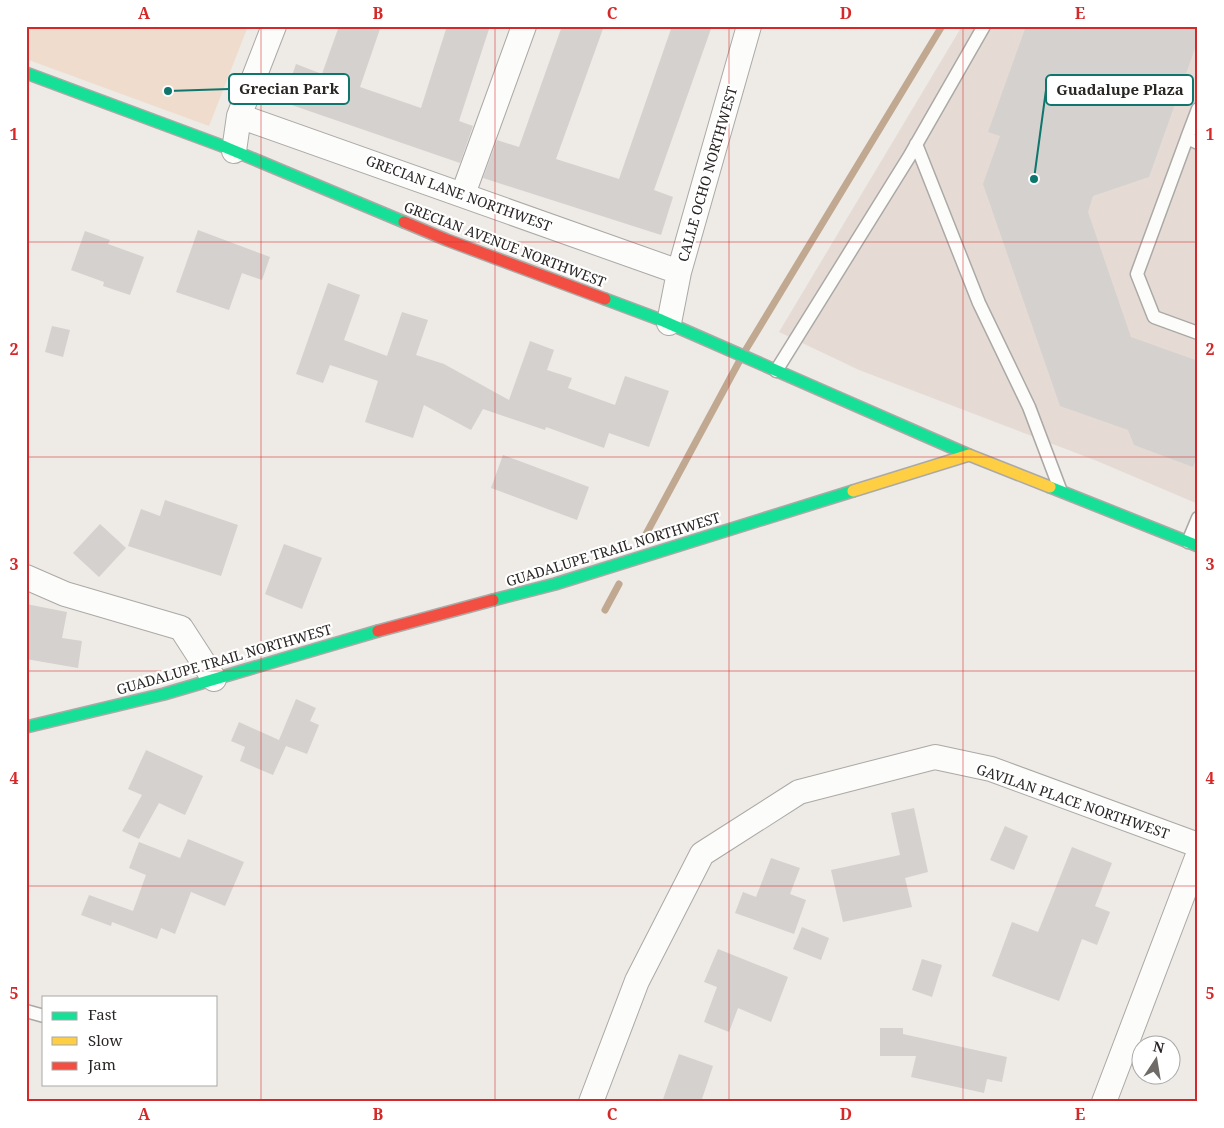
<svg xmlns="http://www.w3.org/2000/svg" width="1224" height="1128" viewBox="0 0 1224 1128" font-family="'Noto Serif',serif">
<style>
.built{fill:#e5dbd4}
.green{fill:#efdccc}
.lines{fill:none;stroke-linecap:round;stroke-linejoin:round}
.stream{stroke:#c1a891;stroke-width:7}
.building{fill:#d5d1ce}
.lane-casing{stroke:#aba9a6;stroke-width:15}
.street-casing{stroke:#aba9a6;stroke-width:26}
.fast-casing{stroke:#aba9a6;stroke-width:14}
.slow-casing{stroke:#aba9a6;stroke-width:14}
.jam-casing{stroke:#aba9a6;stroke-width:14}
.lane{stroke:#fcfcfb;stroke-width:12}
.street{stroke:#fcfcfb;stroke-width:24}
.fast{stroke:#16e098;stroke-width:11}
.slow{stroke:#ffcf43;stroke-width:11}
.jam{stroke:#f24e42;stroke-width:11}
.grid{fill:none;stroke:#d62828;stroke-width:1;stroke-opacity:0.55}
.labels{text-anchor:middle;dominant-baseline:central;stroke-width:4.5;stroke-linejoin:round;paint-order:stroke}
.street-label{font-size:14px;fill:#292624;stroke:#fff}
.leader{fill:none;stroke:#0f766e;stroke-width:2}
.callout-dot{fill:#0f766e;stroke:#fff;stroke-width:2}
.callout{fill:#fff;stroke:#0f766e;stroke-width:2}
.callout-label{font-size:15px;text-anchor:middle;font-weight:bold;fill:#292624}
.neatline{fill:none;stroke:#d62828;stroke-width:2}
.grid-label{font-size:16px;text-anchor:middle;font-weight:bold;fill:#d62828}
</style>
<rect width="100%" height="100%" fill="#eeeae6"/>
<path class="built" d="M 962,26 L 1198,26 L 1198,504 L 1097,461 L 859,370 L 779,332 Z"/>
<path class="green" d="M 26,26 L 248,26 L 209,126 L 26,59 Z"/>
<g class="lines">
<path class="stream" d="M 745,351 L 942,26
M 645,536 L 740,360
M 605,610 L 619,584"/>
</g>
<path class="building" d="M 339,26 L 381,26 L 360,87 L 421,108 L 447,26 L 490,26 L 459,121 L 473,126 L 460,163 L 283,102 L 296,64 L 322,74 Z
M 562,26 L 604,26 L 556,159 L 619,179 L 672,26 L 712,26 L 654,190 L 673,197 L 661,235 L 483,178 L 497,140 L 519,147 Z
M 1026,26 L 1198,26 L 1198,40 L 1149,177 L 1093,196 L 1088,212 L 1131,337 L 1198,361 L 1198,454 L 1193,467 L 1134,445 L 1128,430 L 1060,406 L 983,184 L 1000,136 L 988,132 Z
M 198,230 L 270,257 L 262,280 L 242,273 L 229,310 L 176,292 Z
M 85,231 L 110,240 L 108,244 L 144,257 L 130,295 L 103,286 L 104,282 L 71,270 Z
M 328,283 L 360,295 L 344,340 L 387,356 L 402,312 L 428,320 L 416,355 L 444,364 L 509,400 L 530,341 L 554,350 L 547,370 L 572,378 L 568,388 L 615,405 L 625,376 L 669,391 L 649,447 L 609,433 L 604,448 L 546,427 L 545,430 L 483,409 L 471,430 L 424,405 L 413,438 L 365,422 L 378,381 L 330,365 L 323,383 L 296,374 Z
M 52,326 L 70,330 L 63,357 L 45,352 Z
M 503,455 L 589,487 L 577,520 L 491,488 Z
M 165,500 L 238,525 L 221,576 L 128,546 L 141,509 L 160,516 Z
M 100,524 L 126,548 L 99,577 L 73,553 Z
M 284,544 L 322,558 L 302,609 L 265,594 Z
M 26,604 L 67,612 L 62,638 L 82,641 L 78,668 L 26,659 Z
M 296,699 L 316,708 L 310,721 L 319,725 L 307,754 L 286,746 L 273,775 L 240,761 L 245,747 L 231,741 L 239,722 L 279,740 Z
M 146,750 L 203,776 L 185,815 L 159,803 L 139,839 L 122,831 L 142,795 L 128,789 Z
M 914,808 L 928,872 L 905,878 L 912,907 L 843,922 L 831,870 L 900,855 L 891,813 Z
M 1005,826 L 1028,836 L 1014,870 L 990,860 Z
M 188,839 L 244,862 L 225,906 L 191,892 L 175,934 L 161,928 L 157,939 L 112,922 L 111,926 L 81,915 L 89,895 L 133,911 L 146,875 L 129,868 L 139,842 L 180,858 Z
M 1072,847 L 1112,863 L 1095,906 L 1110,912 L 1097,945 L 1082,939 L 1059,1001 L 992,976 L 1012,922 L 1038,932 Z
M 771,858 L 800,868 L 790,894 L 806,900 L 794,934 L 735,913 L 743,892 L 756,897 Z
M 802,927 L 829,938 L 821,960 L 793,949 Z
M 718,949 L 788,977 L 771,1022 L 738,1008 L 729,1032 L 704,1022 L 717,987 L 704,982 Z
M 922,959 L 942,965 L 932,997 L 912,990 Z
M 880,1028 L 903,1028 L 903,1034 L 1007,1057 L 1002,1082 L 987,1079 L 984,1093 L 911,1077 L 916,1056 L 880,1056 Z
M 679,1054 L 713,1066 L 701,1102 L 662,1102 Z"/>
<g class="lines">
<defs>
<path id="lane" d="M 1198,109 L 1187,138 L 1198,143
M 1187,138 L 1137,274 L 1154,317 L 1198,333
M 916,144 L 979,303 L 1029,407 L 1060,489
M 776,371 L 909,157 L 984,26
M 1188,542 L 1198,518
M 26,1011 L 44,1016"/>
<path id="street" d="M 239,116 L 679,272
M 234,151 L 239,116 L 274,26
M 463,194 L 524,26
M 669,323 L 679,272 L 749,26
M 26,577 L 65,594 L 181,628 L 214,679
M 591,1102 L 637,981 L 702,854 L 799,792 L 935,757 L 991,769 L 1198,845
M 1104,1102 L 1198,855"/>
<path id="fast" d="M 26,73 L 225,147 L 404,222
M 605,299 L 661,320 L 969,455
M 1050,487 L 1198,546
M 493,600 L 555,584 L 853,491
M 26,727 L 164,694 L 378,631"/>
<path id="slow" d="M 853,491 L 969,455 L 1050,487"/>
<path id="jam" d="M 404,222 L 447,240 L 605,299
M 378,631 L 493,600"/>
</defs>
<use href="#lane" class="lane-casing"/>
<use href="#street" class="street-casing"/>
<use href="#fast" class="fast-casing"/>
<use href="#slow" class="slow-casing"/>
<use href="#jam" class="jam-casing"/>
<use href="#lane" class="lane"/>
<use href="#street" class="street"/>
<use href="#fast" class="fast"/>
<use href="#slow" class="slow"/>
<use href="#jam" class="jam"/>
</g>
<path class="grid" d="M 261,26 L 261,1102M 495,26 L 495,1102M 729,26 L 729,1102M 963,26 L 963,1102M 26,242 L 1198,242M 26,457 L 1198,457M 26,671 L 1198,671M 26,886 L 1198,886"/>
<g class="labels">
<g class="street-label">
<text transform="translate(707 174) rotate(-74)">CALLE OCHO NORTHWEST</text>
<text transform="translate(459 193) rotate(20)">GRECIAN LANE NORTHWEST</text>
<text transform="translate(505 244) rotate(21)">GRECIAN AVENUE NORTHWEST</text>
<text transform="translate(613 549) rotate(-17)">GUADALUPE TRAIL NORTHWEST</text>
<text transform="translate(224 659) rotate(-16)">GUADALUPE TRAIL NORTHWEST</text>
<text transform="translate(1073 801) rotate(19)">GAVILAN PLACE NORTHWEST</text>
</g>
</g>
<path class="leader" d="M168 91L229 89M1034 179L1046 90"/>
<g class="callout-dot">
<circle cx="168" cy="91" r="5"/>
<circle cx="1034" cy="179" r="5"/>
</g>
<g class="callout">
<rect x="229" y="74" width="120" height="30" rx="5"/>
<rect x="1046" y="75" width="147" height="30" rx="5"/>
</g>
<g class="callout-label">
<text x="289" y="94">Grecian Park</text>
<text x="1120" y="95">Guadalupe Plaza</text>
</g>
<rect width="1224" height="1128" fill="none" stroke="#ffffff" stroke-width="55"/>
<rect x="42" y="996" width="175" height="90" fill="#ffffff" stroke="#a9a8a7"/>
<rect x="52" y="1012" width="25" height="8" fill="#16e098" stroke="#a9a8a7"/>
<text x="88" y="1020" font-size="15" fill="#292624">Fast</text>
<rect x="52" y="1037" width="25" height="8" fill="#ffcf43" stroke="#a9a8a7"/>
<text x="88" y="1046" font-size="15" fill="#292624">Slow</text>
<rect x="52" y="1062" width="25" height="8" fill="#f24e42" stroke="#a9a8a7"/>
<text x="88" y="1070" font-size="15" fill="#292624">Jam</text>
<g transform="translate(1156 1060) rotate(12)"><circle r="24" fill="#ffffff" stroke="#a9a8a7"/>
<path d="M0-4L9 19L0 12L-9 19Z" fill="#6e6b68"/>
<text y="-8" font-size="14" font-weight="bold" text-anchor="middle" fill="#292624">N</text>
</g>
<rect x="28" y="28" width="1168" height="1072" class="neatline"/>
<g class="grid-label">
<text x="144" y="19">A</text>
<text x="378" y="19">B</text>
<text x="612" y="19">C</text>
<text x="846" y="19">D</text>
<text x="1080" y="19">E</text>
<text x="14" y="140">1</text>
<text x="1210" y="140">1</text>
<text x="14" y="355">2</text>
<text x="1210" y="355">2</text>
<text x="14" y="570">3</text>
<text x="1210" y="570">3</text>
<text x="14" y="784">4</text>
<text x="1210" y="784">4</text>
<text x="14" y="999">5</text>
<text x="1210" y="999">5</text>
<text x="144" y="1120">A</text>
<text x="378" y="1120">B</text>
<text x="612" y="1120">C</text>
<text x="846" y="1120">D</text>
<text x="1080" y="1120">E</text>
</g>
</svg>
